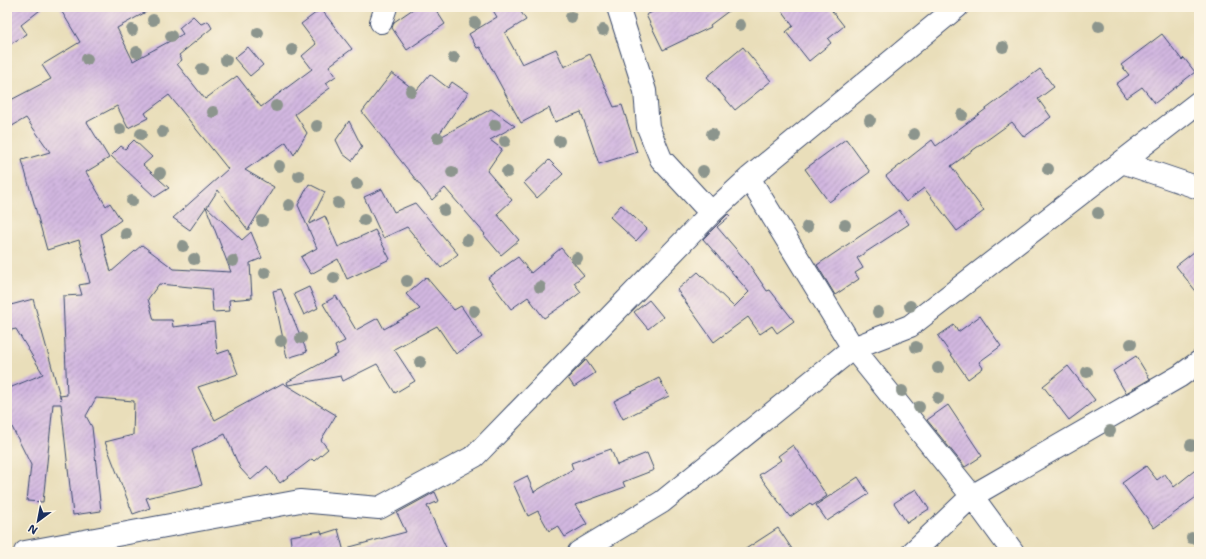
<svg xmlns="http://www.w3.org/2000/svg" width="1206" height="559" viewBox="0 0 1206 559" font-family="'Shantell Sans',sans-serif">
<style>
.building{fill:url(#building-hatch);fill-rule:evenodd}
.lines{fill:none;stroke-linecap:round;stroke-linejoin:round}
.minor-casing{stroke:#3a496c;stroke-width:24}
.minor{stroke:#fff;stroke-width:22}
.tree{fill:#8c958d}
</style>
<defs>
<pattern id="building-hatch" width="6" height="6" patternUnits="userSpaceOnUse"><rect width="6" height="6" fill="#d2b7e0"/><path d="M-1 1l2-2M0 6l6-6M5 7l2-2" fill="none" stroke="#aa95b9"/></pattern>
</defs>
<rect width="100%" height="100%" fill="#fcf5e5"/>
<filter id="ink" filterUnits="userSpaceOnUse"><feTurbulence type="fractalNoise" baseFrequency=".025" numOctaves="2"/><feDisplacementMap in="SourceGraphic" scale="8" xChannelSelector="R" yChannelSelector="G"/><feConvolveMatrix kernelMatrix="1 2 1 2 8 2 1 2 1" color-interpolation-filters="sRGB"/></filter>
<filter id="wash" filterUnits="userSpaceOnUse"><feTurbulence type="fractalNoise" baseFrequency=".012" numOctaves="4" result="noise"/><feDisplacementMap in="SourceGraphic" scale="16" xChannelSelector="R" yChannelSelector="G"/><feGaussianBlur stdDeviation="0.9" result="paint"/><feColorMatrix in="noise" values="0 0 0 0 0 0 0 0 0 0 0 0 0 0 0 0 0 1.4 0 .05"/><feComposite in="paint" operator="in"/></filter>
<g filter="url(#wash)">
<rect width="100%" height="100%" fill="#e9deba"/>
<g id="blocks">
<path class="building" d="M 7,7 L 44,7 L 21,25 L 27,34 L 7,46 Z
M 59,7 L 155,7 L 117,28 L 133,61 L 183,34 L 179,28 L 193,16 L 201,24 L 208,21 L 212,28 L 179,55 L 182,60 L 177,64 L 205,99 L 237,76 L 261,107 L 312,69 L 302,56 L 316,44 L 301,24 L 321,9 L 352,49 L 329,66 L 336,76 L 326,83 L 330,88 L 295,114 L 307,133 L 294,155 L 286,142 L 245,170 L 274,187 L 248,230 L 218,190 L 207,207 L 242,240 L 251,232 L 262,258 L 250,263 L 252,298 L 229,300 L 230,311 L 213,312 L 211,289 L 159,284 L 148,299 L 154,320 L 172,320 L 173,327 L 214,322 L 217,354 L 229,350 L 238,374 L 198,387 L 215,420 L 283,383 L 336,415 L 321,440 L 328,449 L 314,461 L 312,459 L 280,483 L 267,466 L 251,480 L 240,468 L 225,434 L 192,450 L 202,485 L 146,498 L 150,508 L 133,514 L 105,442 L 133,435 L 134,401 L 96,398 L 86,416 L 92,427 L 101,511 L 73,515 L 61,404 L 53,404 L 43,502 L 27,501 L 31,465 L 11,425 L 7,426 L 7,389 L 43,374 L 16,329 L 7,331 L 7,306 L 33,299 L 61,400 L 60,396 L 67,395 L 63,296 L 82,295 L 79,285 L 90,283 L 79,240 L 47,250 L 22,160 L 50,152 L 26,118 L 7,129 L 7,102 L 51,79 L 42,65 L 80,42 ZM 169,95 L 228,169 L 173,218 L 190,230 L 206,207 L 231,272 L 174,269 L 142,245 L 111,272 L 101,234 L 121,220 L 110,203 L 106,206 L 86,172 L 109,158 L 87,122 L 117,106 L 128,128 L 148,118 L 145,113 Z
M 416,7 L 434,7 L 445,24 L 407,50 L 392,28 L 394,22 Z
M 491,7 L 518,7 L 526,20 L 505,33 L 522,64 L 556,49 L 564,67 L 590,54 L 614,107 L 622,105 L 637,152 L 599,164 L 581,112 L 555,122 L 549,108 L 521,123 L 480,47 L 477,48 L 469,34 L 497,17 Z
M 663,7 L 734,7 L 710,25 L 711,27 L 663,50 L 646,15 Z
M 779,7 L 829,7 L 844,26 L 828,39 L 831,43 L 809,61 L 786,32 L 793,26 Z
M 1162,34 L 1182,60 L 1184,58 L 1195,72 L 1155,103 L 1142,87 L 1126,98 L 1116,84 L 1129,75 L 1121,65 Z
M 248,47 L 263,65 L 250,76 L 234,58 Z
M 743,47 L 771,81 L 735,110 L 707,77 Z
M 1040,69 L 1054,87 L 1038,99 L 1051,117 L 1024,137 L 1012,122 L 951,166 L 984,211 L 957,231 L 924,188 L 906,202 L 886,176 L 932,140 L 936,146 Z
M 392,73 L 416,91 L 430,74 L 448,88 L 452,82 L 468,93 L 435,140 L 491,109 L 515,126 L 490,140 L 502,149 L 487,171 L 512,200 L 497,214 L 519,240 L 501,255 L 484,235 L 485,234 L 445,188 L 432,200 L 362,112 Z
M 349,121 L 362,147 L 352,161 L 343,154 L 336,140 Z
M 846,139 L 870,172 L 829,202 L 805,169 Z
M 134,140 L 152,157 L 143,165 L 169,188 L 155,197 L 111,156 L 121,146 L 125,149 Z
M 549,160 L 563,174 L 537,198 L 524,183 Z
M 309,184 L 325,192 L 309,224 L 325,216 L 338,247 L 375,230 L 390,259 L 347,279 L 338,259 L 311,274 L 301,257 L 317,248 L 298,205 Z
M 382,189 L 394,212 L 415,203 L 458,254 L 441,268 L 407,227 L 383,238 L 364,197 Z
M 621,205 L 647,229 L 636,241 L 610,217 Z
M 899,210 L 909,224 L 857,258 L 863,268 L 855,273 L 859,279 L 835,295 L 817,265 Z
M 728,214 L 730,216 L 717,227 L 748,263 L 767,291 L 770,290 L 794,321 L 777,333 L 772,326 L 760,334 L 748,317 L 714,342 L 677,290 L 698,272 L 734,307 L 749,292 L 703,239 Z
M 561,248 L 584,275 L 574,283 L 581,292 L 568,302 L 544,318 L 528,297 L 511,309 L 488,278 L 518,257 L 531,273 Z
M 1199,248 L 1199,295 L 1176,266 Z
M 426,277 L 454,310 L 461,306 L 482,337 L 456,354 L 437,326 L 394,349 L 415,381 L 395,393 L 377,364 L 343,381 L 341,376 L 288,385 L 287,382 L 338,354 L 335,346 L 345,341 L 323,304 L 336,296 L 356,330 L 378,318 L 384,329 L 420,309 L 406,294 Z
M 309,287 L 318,308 L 304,315 L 294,294 Z
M 281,289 L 307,352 L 287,358 L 273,291 Z
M 649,300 L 663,317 L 648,329 L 634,312 Z
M 980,316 L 1001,346 L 979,362 L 983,368 L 968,379 L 938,336 L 954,325 L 958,332 Z
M 1136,356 L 1150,379 L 1126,393 L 1113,371 Z
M 586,360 L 595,373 L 574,387 L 568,378 Z
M 1068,366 L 1095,400 L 1069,420 L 1043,386 Z
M 659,378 L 669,396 L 623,419 L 614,401 Z
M 948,405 L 982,456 L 965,467 L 927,420 Z
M 793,445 L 827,496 L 812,506 L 810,503 L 790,517 L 759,475 L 781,460 L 778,456 Z
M 611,449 L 617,465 L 647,453 L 654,470 L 623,482 L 625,487 L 575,505 L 587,524 L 565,537 L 558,526 L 549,531 L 538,511 L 528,516 L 513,483 L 527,476 L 534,492 L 573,469 L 571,463 Z
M 1146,466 L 1157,480 L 1165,474 L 1174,487 L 1199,467 L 1199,495 L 1154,528 L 1122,483 Z
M 858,477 L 869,494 L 827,521 L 816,505 Z
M 916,489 L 929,509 L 907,523 L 894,503 Z
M 435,492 L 439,501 L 427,506 L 448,552 L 351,552 L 350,547 L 406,532 L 397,513 Z
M 778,528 L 794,552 L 741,552 Z
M 338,529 L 344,552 L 292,552 L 290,536 L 321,531 L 322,534 Z"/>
</g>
</g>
<g filter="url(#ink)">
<use href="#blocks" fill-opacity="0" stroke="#3a496c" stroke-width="1"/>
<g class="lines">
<defs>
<path id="minor" d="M 618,7 L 645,91 L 648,127 L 661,159 L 711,213
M 381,22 L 386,7
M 1122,162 L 1199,188
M 749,178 L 853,348 L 972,496 L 1013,552
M 25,552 L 300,501 L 379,508 L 475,456 L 711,213 L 749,178 L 957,7
M 579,552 L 662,502 L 853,348 L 910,326 L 1199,102
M 913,552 L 972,496 L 1180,376 L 1199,362"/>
</defs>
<use href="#minor" class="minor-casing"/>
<use href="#minor" class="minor"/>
</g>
<g class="tree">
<circle cx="571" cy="17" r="6"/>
<circle cx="153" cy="20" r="6"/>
<circle cx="475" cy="23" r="6"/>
<circle cx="740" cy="25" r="6"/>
<circle cx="1099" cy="26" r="6"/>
<circle cx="132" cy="30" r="6"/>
<circle cx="603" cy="30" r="6"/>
<circle cx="258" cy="33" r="6"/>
<circle cx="171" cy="36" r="6"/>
<circle cx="1003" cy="47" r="6"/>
<circle cx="292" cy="50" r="6"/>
<circle cx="137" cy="52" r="6"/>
<circle cx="454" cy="58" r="6"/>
<circle cx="87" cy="59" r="6"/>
<circle cx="226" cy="60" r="6"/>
<circle cx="202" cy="69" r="6"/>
<circle cx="411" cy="91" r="6"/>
<circle cx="276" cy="106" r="6"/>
<circle cx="213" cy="112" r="6"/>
<circle cx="962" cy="115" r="6"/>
<circle cx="870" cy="120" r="6"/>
<circle cx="495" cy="125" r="6"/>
<circle cx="317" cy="126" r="6"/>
<circle cx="120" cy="129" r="6"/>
<circle cx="162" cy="132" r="6"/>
<circle cx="141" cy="134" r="6"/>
<circle cx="712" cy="134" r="6"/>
<circle cx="914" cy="134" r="6"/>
<circle cx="438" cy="138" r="6"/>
<circle cx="505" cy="141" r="6"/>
<circle cx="559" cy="141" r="6"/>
<circle cx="279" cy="166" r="6"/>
<circle cx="1048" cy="169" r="6"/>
<circle cx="703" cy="171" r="6"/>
<circle cx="452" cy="172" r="6"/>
<circle cx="507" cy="172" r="6"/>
<circle cx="160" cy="173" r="6"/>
<circle cx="299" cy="176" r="6"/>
<circle cx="357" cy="184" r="6"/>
<circle cx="132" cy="201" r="6"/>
<circle cx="338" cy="203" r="6"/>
<circle cx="289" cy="205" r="6"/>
<circle cx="444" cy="210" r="6"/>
<circle cx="1098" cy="213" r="6"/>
<circle cx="364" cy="220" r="6"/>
<circle cx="262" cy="221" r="6"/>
<circle cx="845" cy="225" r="6"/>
<circle cx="807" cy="227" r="6"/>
<circle cx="126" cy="234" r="6"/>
<circle cx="467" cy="240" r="6"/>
<circle cx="183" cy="246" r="6"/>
<circle cx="577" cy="258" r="6"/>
<circle cx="194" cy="259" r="6"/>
<circle cx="233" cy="261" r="6"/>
<circle cx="265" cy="273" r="6"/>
<circle cx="334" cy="278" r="6"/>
<circle cx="407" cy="281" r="6"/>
<circle cx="540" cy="287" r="6"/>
<circle cx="910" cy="306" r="6"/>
<circle cx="474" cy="311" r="6"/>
<circle cx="878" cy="312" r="6"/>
<circle cx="301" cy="338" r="6"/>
<circle cx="281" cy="341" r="6"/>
<circle cx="1131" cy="344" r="6"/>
<circle cx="916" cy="347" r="6"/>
<circle cx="420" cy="362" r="6"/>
<circle cx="938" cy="368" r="6"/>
<circle cx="1087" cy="372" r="6"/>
<circle cx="902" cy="391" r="6"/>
<circle cx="938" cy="398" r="6"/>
<circle cx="919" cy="407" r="6"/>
<circle cx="1110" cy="431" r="6"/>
<circle cx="1191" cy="445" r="6"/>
<circle cx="1192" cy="538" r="6"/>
</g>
</g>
<rect width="1206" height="559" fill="none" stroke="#fcf5e5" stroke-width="24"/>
<g transform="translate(38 521) rotate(212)" stroke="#fcf5e5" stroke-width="3" paint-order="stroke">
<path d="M0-3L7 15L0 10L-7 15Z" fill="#1b2f5e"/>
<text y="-6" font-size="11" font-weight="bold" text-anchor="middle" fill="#1b2f5e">N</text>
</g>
</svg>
